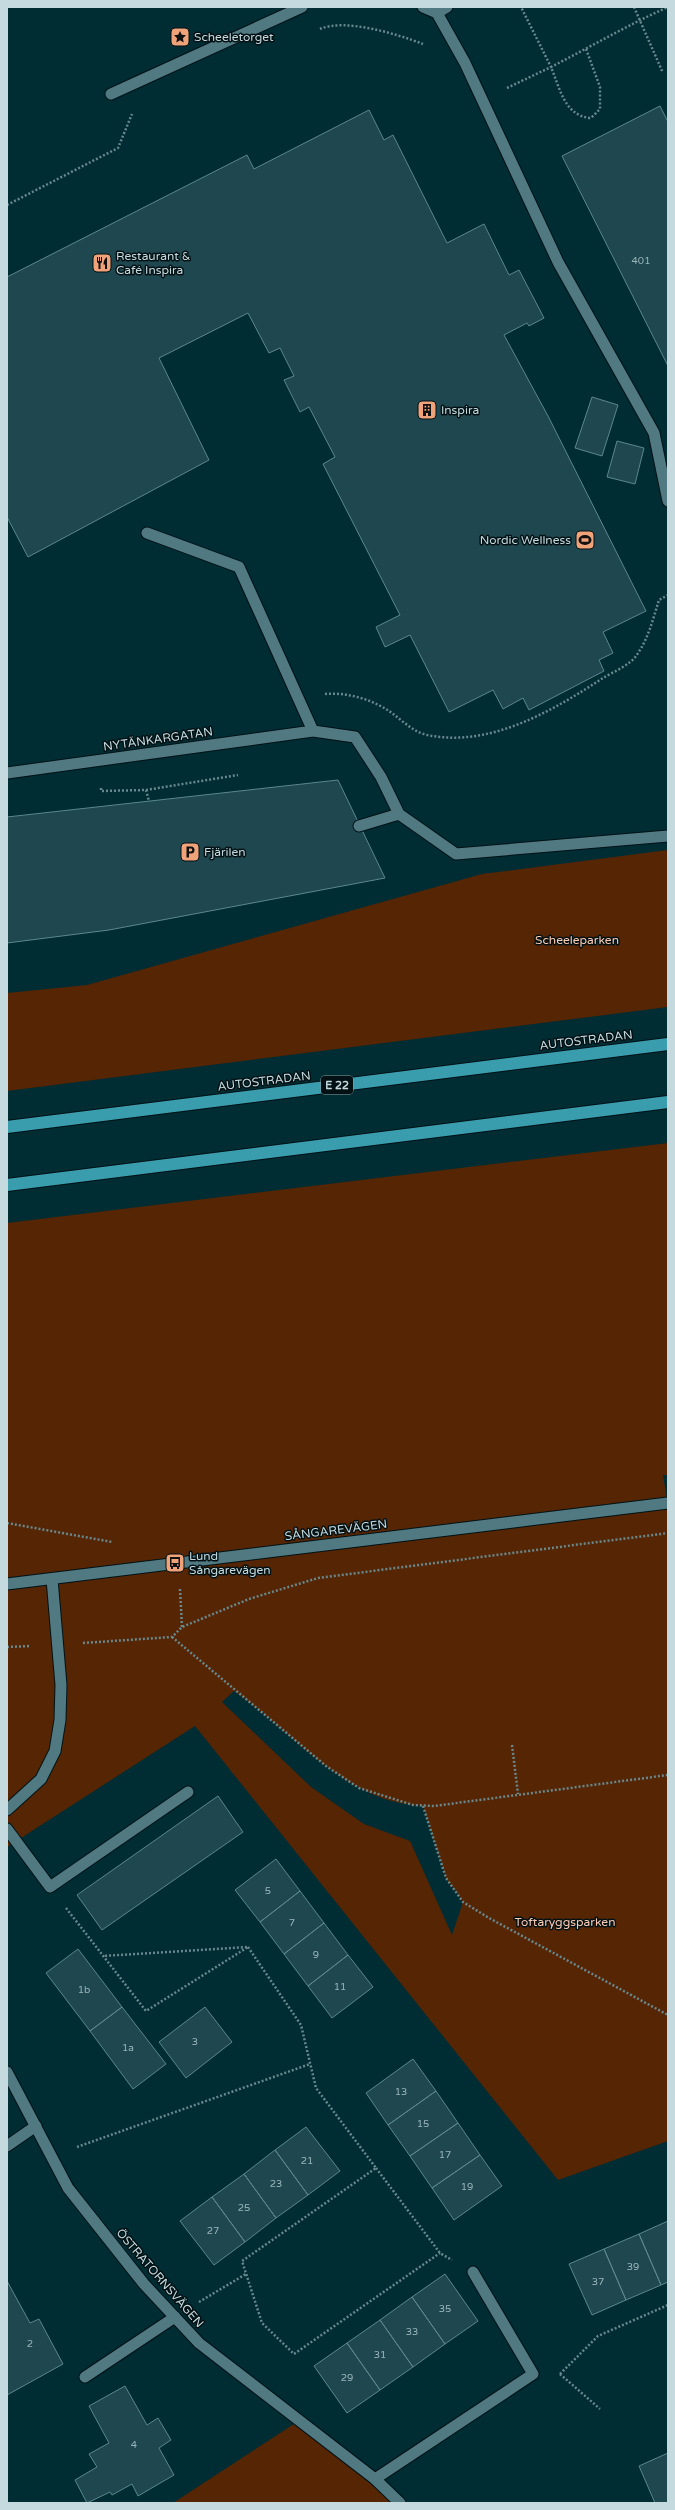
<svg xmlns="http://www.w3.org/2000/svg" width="675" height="2510" viewBox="0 0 675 2510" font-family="'Varela Round',sans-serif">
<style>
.green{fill:#552504;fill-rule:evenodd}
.building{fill:#1e474f;stroke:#5d878f}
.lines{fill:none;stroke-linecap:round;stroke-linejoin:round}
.service-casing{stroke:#001216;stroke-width:13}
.minor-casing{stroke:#001216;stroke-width:13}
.tertiary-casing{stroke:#001216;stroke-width:13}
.motorway-casing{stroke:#001216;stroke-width:14}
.path{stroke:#68888d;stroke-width:2.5;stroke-dasharray:2 2;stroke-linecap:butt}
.service{stroke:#507981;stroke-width:11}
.minor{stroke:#507981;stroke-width:11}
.tertiary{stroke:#507981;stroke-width:11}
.motorway{stroke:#3a9dae;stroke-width:12}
.labels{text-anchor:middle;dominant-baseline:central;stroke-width:3;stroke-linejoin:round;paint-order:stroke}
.number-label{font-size:10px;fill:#9ab5ba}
.shield{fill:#031114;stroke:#8a9ea1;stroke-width:1}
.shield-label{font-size:11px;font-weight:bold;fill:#c4dade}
.poi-label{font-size:12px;fill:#c4dade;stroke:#031114;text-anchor:start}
.street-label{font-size:12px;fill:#c4dade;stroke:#031114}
.park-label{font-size:12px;fill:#fbcbb3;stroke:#031114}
</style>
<rect width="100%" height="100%" fill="#002c33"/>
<path class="green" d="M 668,850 L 668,1007 L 7,1091 L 7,993 L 87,985 L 482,874 Z
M 668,1143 L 668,1475 L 663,1475 L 668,1506 L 668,2141 L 558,2180 L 195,1726 L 7,1847 L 7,1223 ZM 234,1691 C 293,1732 345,1803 423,1806 L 446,1878 L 463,1902 L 452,1935 L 410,1841 L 364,1824 L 311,1787 L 222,1702 Z
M 300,2420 L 400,2503 L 173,2503 Z"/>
<path class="building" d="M 660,106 L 668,122 L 668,366 L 562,156 Z
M 369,110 L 384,140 L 393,135 L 447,243 L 484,224 L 509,275 L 519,270 L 544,318 L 529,326 L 527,323 L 504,335 L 548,416 L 646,611 L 603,632 L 613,653 L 599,660 L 604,671 L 529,710 L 523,698 L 503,709 L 493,690 L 449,712 L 410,635 L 385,647 L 376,627 L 400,615 L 323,464 L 335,457 L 309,407 L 300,412 L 284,380 L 294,376 L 280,348 L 269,353 L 248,313 L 159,358 L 209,460 L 28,557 L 7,517 L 7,277 L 247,155 L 254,169 Z
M 592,397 L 618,405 L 602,456 L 575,448 Z
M 617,441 L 644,448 L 635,484 L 607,477 Z
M 338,780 L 385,878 L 109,930 L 7,943 L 7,817 Z
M 218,1796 L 243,1832 L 102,1930 L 77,1895 Z
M 276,1859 L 300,1891 L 260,1922 L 235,1890 Z
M 300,1891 L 324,1923 L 284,1954 L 260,1922 Z
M 324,1923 L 348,1955 L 308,1986 L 284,1954 Z
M 78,1949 L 122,2007 L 90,2031 L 46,1973 Z
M 348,1955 L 373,1987 L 332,2018 L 308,1986 Z
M 122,2007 L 166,2064 L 133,2089 L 90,2031 Z
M 205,2007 L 232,2042 L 186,2078 L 159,2042 Z
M 413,2059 L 436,2091 L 388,2125 L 366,2093 Z
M 436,2091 L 458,2123 L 410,2156 L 388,2125 Z
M 458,2123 L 480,2155 L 432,2188 L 410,2156 Z
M 306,2127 L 340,2171 L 308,2195 L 275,2150 Z
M 275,2150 L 308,2195 L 276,2218 L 244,2174 Z
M 480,2155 L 502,2186 L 454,2220 L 432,2188 Z
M 244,2174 L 276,2218 L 245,2242 L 212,2197 Z
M 212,2197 L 245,2242 L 214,2265 L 180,2221 Z
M 668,2221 L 668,2282 L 661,2285 L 639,2234 Z
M 639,2234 L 661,2285 L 626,2300 L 604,2249 Z
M 604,2249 L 626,2300 L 592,2315 L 569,2264 Z
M 445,2274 L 478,2321 L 445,2344 L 412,2297 Z
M 7,2281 L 30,2323 L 39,2319 L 63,2364 L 7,2395 Z
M 412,2297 L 445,2344 L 413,2367 L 380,2320 Z
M 380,2320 L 413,2367 L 380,2390 L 347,2343 Z
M 347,2343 L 380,2390 L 347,2413 L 314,2366 Z
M 125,2386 L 147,2425 L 158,2418 L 171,2440 L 159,2448 L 174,2475 L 138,2496 L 132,2484 L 112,2495 L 110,2492 L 87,2503 L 75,2480 L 97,2467 L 89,2454 L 109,2443 L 89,2406 Z
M 668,2453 L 668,2503 L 655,2503 L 639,2466 Z"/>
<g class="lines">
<defs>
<path id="service" d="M 423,7 L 437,13
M 447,7 L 437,13 L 465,63 L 558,262 L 654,433 L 668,501
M 111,94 L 302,7
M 147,533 L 239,567 L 313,731 L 355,737 L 381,777 L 399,814 L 456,854 L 668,836
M 7,773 L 313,731
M 359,826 L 399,814
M 7,1829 L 50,1887 L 188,1792
M 7,2146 L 36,2126
M 85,2377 L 175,2317
M 375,2479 L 533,2374 L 473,2272"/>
<path id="minor" d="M 7,1810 L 41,1779 L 55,1751 L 60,1720 L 61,1685 L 52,1579
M 7,2072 L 68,2188 L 144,2284 L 199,2343 L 375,2479 L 400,2503"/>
<path id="tertiary" d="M 7,1584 L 668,1503"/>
<path id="motorway" d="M 7,1127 L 668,1044
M 7,1185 L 668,1102"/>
</defs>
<use href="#service" class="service-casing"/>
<use href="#minor" class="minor-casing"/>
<use href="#tertiary" class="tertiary-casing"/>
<use href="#motorway" class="motorway-casing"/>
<path class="path" d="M 634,7 L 663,73
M 320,29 C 345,18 397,34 423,44
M 586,49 L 600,87 L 600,109 L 591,118 C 564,116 560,88 551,67 C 590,47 628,25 668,7
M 507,88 L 551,67 L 521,7
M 7,205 L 118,148 L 132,114
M 325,694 C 346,692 371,699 389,711 C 401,719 411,731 427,735 C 490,748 552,711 603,678 C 613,672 630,665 636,656 C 648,640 653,619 659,600 L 668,595
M 101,788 L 101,791 L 146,790 L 238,775
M 146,790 L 149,801
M 7,1523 L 112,1542
M 180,1589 L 182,1627
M 172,1637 L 326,1766 L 359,1788 L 413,1805 L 434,1806 L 668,1775
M 83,1643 L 172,1637 L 182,1627 L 249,1599 L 318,1578 L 668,1533
M 7,1647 L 30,1646
M 512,1745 L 518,1794
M 423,1806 L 446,1878 L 463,1902 L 489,1918 L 668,2015
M 66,1908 L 146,2011 L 248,1947 L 103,1956
M 248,1947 L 301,2025 L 316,2088 L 376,2168 L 242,2261 L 262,2323 L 294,2354 L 440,2253
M 77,2147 L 310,2064
M 376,2168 L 440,2253 L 452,2260
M 199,2302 L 246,2274
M 560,2374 L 598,2336 L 668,2305
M 560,2374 L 600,2409"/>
<use href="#service" class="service"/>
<use href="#minor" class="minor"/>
<use href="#tertiary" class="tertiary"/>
<use href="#motorway" class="motorway"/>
</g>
<defs>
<symbol id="sight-square" viewBox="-11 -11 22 22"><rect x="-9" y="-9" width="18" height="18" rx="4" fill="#f0a278" stroke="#031114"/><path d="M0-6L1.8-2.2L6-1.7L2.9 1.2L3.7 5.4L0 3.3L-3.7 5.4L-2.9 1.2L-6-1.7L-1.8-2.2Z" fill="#111"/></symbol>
<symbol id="restaurant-square" viewBox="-11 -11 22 22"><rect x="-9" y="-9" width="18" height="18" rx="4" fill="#f0a278" stroke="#031114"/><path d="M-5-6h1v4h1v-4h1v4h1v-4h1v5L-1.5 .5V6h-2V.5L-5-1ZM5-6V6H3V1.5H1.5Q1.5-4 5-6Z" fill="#111"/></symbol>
<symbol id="building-square" viewBox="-11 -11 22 22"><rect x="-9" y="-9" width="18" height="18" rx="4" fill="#f0a278" stroke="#031114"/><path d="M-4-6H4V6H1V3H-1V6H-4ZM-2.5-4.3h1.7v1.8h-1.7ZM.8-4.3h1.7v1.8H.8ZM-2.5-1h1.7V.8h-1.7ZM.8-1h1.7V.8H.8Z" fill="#111"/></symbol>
<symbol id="stadium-square" viewBox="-11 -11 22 22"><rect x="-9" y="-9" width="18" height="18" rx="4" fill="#f0a278" stroke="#031114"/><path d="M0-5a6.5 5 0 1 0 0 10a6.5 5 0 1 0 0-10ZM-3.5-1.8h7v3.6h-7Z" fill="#111"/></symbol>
<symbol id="parking-square" viewBox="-11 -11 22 22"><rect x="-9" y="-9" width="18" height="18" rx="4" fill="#f0a278" stroke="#031114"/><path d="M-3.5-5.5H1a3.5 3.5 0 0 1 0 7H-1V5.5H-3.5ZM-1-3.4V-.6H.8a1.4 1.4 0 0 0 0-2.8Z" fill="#111"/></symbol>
<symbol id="bus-square" viewBox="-11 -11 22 22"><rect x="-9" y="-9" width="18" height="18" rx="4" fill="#f0a278" stroke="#031114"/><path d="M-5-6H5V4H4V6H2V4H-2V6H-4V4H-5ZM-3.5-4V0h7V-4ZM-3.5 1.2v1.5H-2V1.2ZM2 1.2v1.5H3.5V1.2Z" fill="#111"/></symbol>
</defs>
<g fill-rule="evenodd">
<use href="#sight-square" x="169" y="26" width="22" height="22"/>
<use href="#restaurant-square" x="91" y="252" width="22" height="22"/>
<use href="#building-square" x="416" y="399" width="22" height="22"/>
<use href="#stadium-square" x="574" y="529" width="22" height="22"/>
<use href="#parking-square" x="179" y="841" width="22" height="22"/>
<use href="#bus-square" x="164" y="1552" width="22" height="22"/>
</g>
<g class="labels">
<g class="number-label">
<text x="641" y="261">401</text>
<text x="268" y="1891">5</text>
<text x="292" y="1923">7</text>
<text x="316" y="1955">9</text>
<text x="340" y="1987">11</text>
<text x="84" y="1990">1b</text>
<text x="195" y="2042">3</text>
<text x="128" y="2048">1a</text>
<text x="401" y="2092">13</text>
<text x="423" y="2124">15</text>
<text x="445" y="2155">17</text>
<text x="307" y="2161">21</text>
<text x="276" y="2184">23</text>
<text x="467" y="2187">19</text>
<text x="244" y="2208">25</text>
<text x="213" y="2231">27</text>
<text x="633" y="2267">39</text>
<text x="598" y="2282">37</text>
<text x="445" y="2309">35</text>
<text x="412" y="2332">33</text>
<text x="30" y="2344">2</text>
<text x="380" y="2355">31</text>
<text x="347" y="2378">29</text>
<text x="134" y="2445">4</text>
</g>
<rect class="shield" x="321" y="1076" width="32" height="18" rx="3"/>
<g class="shield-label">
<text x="337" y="1085">E 22</text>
</g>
<g class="poi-label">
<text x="194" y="37">Scheeletorget</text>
<text x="116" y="256">Restaurant &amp;<tspan x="116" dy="14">Café Inspira</tspan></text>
<text x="441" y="410">Inspira</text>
<text x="571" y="540" text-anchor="end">Nordic Wellness</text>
<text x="204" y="852">Fjärilen</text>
<text x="189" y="1556">Lund<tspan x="189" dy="14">Sångarevägen</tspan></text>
</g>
<g class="street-label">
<text transform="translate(158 739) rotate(-8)">NYTÄNKARGATAN</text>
<text transform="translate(586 1040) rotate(-7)">AUTOSTRADAN</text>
<text transform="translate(264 1081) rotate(-7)">AUTOSTRADAN</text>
<text transform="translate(336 1530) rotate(-7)">SÅNGAREVÄGEN</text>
<text transform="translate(160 2278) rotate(49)">ÖSTRATORNSVÄGEN</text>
</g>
<g class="park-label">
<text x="577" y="940">Scheeleparken</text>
<text x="565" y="1922">Toftaryggsparken</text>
</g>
</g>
<rect width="675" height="2510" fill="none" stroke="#c4dade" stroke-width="16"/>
</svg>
